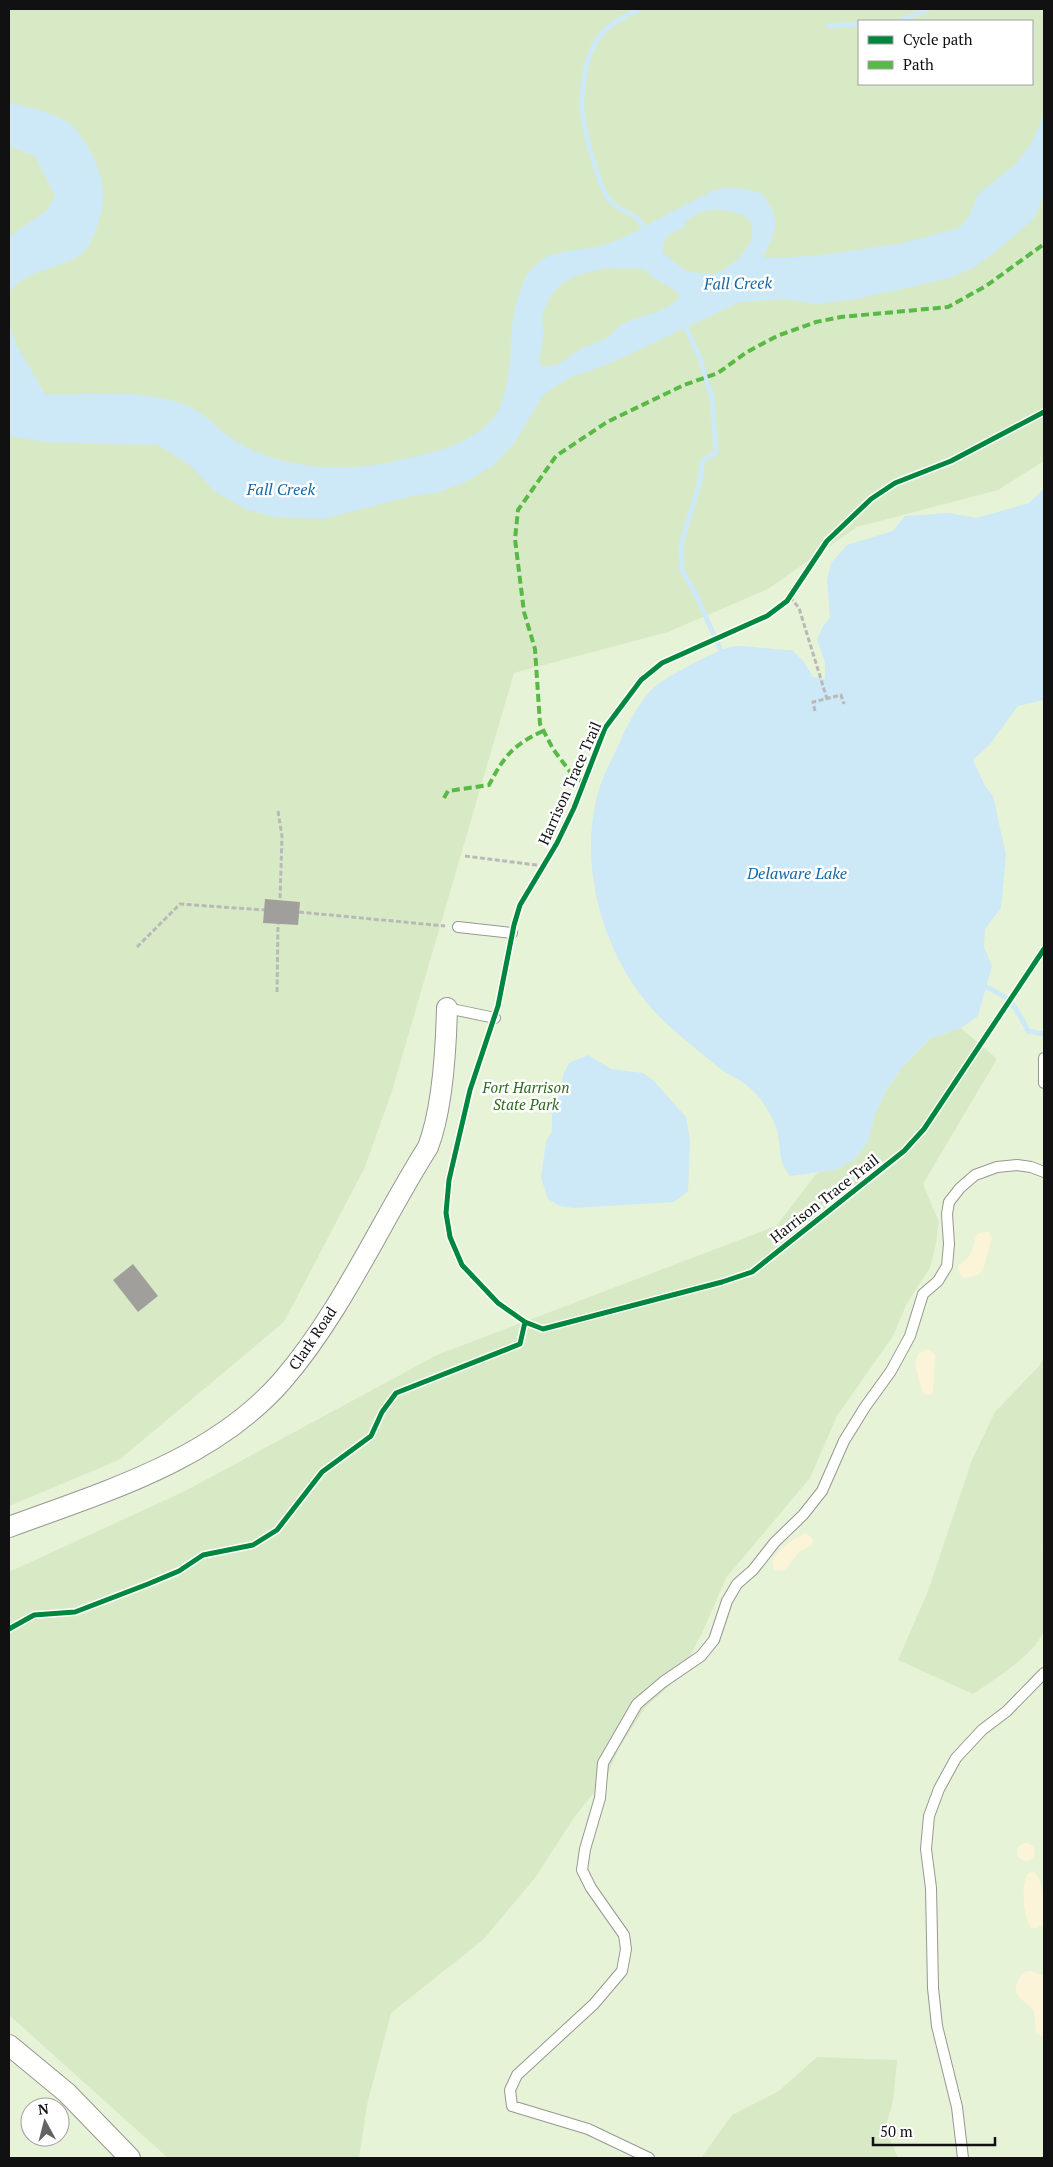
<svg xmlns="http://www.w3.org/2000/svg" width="1053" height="2167" viewBox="0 0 1053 2167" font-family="'PT Serif',serif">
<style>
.green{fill:#e7f3d7;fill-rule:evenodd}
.forest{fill:#d8eac5;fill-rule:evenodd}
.sand{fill:#fcf4d9}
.water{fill:#cde8f7;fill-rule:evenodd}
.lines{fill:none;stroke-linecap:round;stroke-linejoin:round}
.stream{stroke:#cde8f7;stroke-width:5}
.building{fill:#a19f9c}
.lane-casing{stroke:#979795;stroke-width:12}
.street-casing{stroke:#979795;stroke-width:22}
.path{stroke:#b9b9b8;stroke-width:3;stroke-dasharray:5 2.5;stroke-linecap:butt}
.lane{stroke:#fffffe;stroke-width:10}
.street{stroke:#fffffe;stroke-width:20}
.quiet{stroke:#58b947;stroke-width:4;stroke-dasharray:8 4;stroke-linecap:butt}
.cycleway-casing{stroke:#fff;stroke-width:8}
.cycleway{stroke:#00873e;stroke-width:5}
.labels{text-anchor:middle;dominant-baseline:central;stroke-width:5;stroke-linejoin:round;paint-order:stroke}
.street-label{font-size:15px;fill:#111;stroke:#fff}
.park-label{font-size:15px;font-style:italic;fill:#2f6b1f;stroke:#fff}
.water-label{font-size:16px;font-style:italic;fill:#1768a6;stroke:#fff}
</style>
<rect width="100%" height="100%" fill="#fdfcf7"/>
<path class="green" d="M 9,9 L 1044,9 L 1044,2158 L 9,2158 ZM 859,21 L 1032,21 L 1032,84 L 859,84 ZM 30,2107 L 60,2107 L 60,2137 L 30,2137 Z"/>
<path class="forest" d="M 9,9 L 1044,9 L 1044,461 L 998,490 L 857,527 L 768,589 L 668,632 L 514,673 L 392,1091 L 365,1167 L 284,1322 L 119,1460 L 9,1506 ZM 859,21 L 1032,21 L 1032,84 L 859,84 Z
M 961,1028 L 997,1059 L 923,1184 L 939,1222 L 936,1243 L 930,1268 L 907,1303 L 893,1336 L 837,1416 L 810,1478 L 726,1578 L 703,1631 L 679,1677 L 645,1708 L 619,1748 L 606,1778 L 575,1816 L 535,1878 L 483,1940 L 391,2013 L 367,2105 L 359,2158 L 168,2158 L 9,2015 L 9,1572 L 185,1491 L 437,1355 L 776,1226 L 817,1173 L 854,1160 L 868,1141 L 875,1114 L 887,1089 L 905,1064 L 931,1038 Z
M 1044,1356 L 1044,1528 C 1040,1561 1049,1595 1044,1628 C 1041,1651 992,1681 973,1694 L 898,1660 L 928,1591 L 972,1460 L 995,1412 L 1040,1365 Z
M 817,2057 L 897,2060 L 893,2101 L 885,2129 L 898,2158 L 701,2158 L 732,2115 L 779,2091 Z"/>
<path class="sand" d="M 988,1232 L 992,1238 L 983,1269 L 978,1275 L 964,1278 L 960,1275 L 958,1267 C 962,1262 967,1260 970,1255 C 977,1245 970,1231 988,1232 Z
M 927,1349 L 935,1354 L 933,1391 L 931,1395 L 926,1395 L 923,1393 L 915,1365 L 918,1354 Z
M 806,1533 L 813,1539 L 812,1545 C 807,1548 801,1550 798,1553 C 790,1562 788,1575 774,1569 L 772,1561 C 779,1548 792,1539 806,1533 Z
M1017 1852a9 9 0 1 1 18 0a9 9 0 1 1-18 0Z
M 1034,1872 C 1044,1877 1045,1913 1043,1924 L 1037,1928 L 1031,1928 C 1023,1917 1021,1884 1028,1873 Z
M 1031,1971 L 1044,1976 L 1044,2037 L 1036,2033 L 1034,2011 C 1023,1998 1005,1994 1024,1972 Z"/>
<path class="water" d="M 9,103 C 23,104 59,115 70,124 C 85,136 103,172 103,191 C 104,208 97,233 88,247 C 71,271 19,267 9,295 L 9,237 L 48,209 L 55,196 L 35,156 L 9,146 Z
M 1044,114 L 1044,193 L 1034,219 L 994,253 L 973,268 L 947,279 L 851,300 L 815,304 L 785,299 L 740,302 L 611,363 L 567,379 L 543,395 L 515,442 L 494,465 L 466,482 L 439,492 L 413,496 L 322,519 L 274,517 L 245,509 L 213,490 L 191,466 L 158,445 L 44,442 L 9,436 L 9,324 L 17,346 L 45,394 C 91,396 138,388 183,404 C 204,411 216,428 234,440 C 280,469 343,473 396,461 C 431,453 472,445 495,416 C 505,403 509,373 510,356 C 512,339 511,321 516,304 C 520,291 525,274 535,265 C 555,247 583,252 607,244 C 636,234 661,216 689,203 C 697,199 706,193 715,190 C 730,186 743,188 757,192 C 763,194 764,196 767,201 C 784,224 772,236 763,258 L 813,256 L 899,244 L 959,228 L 969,217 L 978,194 L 1015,165 L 1032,142 ZM 716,209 C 724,210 744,213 749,220 C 762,239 735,265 719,272 C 712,275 696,273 688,271 C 680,268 670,258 663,253 C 662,237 669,234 683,228 C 688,215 703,211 716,209 ZM 607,268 L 645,269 C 654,283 673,284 680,297 C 660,317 642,313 621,325 C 616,328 612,334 607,338 C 599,343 590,344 582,348 C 567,357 560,368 541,366 C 538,355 543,346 543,335 C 544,329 541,322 543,315 C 551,282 576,274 607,268 Z
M 1044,489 L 1044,700 L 1018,706 L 990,744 L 973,760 L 985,786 L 993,796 L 1006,855 L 1001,908 L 985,929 L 984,947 L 992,966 L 978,1016 L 961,1028 L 931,1038 L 905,1064 L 887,1089 L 875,1114 L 868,1141 L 854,1160 L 836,1170 L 790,1176 C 776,1157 782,1150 777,1130 C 773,1116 761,1098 751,1089 C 743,1081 731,1076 722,1070 C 702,1054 680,1037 662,1019 C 605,964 577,869 598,793 C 602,777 611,762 617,748 C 626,728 637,705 652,689 C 664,678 719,648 735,646 C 754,645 773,651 792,650 L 804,662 L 813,677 L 825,679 L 825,662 L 817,640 L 823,626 L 830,618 L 827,580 L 831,563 L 847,545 L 893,531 L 905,516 L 948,513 L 977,518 L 1029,503 Z
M 588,1055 L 611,1069 L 643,1073 L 654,1081 L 686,1117 L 690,1140 L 688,1191 L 674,1202 L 573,1208 L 560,1206 L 548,1199 L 541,1178 L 546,1142 L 552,1131 L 552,1109 L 561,1093 L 563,1075 L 569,1063 Z"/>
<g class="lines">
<path class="stream" d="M 640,9 C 624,17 607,24 597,40 C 586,56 582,83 582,102 C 581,123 598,185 610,201 C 620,213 644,214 644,233
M 899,21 L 929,9
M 828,26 L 859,24
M 684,324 L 699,356 L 712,397 L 716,453 L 703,460 L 699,485 L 681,544 L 682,570 L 697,597 L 721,651
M 986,987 C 1011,997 1016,1007 1028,1031 L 1044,1034"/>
</g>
<path class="building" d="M 265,899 L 300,902 L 298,925 L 263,923 Z
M 133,1264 L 158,1296 L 138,1312 L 113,1280 Z"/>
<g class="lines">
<defs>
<path id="lane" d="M 458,927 L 512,933
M 447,1008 L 495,1018
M 1044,1058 L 1044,1083
M 649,2158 L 588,2129 L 512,2106 L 510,2090 L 517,2075 L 594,2004 L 622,1971 L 626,1949 L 624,1935 L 591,1888 L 582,1870 L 585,1849 L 600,1798 L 603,1763 L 637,1704 L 663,1682 L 701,1656 L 714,1640 L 727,1601 L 737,1584 L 753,1570 L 775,1542 L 803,1515 L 822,1491 L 844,1441 L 865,1407 L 891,1371 L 910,1336 L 923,1294 L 938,1281 L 947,1266 L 949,1244 L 947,1214 L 949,1202 L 960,1188 L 975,1175 L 997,1167 L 1017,1165 L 1031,1167 L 1044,1172
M 963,2158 L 957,2107 L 937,2026 L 933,1988 L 931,1888 L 926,1849 L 929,1816 L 939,1789 L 956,1758 L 982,1730 L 1007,1711 L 1044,1673"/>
<path id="street" d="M 9,1527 C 104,1492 213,1460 282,1381 C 341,1313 380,1223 428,1147 C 443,1108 446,1050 447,1008
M 9,2045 L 67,2093 L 130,2158"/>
</defs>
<use href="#lane" class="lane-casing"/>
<use href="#street" class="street-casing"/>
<path class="path" d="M 790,597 L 799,608 L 827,699
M 815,711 L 813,702 L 841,695 L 844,704
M 278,811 L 282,836 L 280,900
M 465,856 L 544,866
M 299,912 L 445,926
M 137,947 L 180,904 L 264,910
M 277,992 L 278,924"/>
<use href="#lane" class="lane"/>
<use href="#street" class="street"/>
<path class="quiet" d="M 583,783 L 571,773 L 553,749 L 540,724 L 535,649 L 524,612 L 515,539 L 518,510 L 556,456 L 607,422 L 684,385 L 718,373 L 747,352 L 777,336 L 816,322 L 841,317 L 948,307 L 986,286 L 1044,244
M 444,798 L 448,791 L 489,785 C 504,756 513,745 543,731"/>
<defs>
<path id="cycleway" d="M 1044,412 L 951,461 L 895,483 L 871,499 L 827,541 L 787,601 L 767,616 L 662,663 L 641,680 L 605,728 L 574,808 L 557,843 L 520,905 L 514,925 L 498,1006 L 470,1090 L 449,1180 L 446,1213 L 450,1237 L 462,1265 L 498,1303 L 525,1322 L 543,1329 L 722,1282 L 752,1272 L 904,1151 L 924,1129 L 1044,949
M 9,1629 L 34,1615 L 75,1612 L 148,1584 L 179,1571 L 203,1555 L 253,1545 L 277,1530 L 322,1472 L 371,1436 L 382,1412 L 396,1393 L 520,1344 L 525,1322"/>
</defs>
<use href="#cycleway" class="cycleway-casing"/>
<use href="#cycleway" class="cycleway"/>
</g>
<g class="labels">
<g class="street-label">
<text transform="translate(569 783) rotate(-66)">Harrison Trace Trail</text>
<text transform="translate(824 1198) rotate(-38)">Harrison Trace Trail</text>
<text transform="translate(312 1338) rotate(-56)">Clark Road</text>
</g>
<g class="park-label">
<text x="526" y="1087">Fort Harrison<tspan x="526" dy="17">State Park</tspan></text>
</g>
<g class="water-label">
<text transform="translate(738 283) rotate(-1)">Fall Creek</text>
<text x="281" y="489">Fall Creek</text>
<text x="797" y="873">Delaware Lake</text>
</g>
</g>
<rect width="1053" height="2167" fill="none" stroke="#111111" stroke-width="20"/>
<rect x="858" y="20" width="175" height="65" fill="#ffffff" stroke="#a0a0a0"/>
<rect x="868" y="36" width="25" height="8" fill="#00873e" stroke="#a0a0a0"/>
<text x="903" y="45" font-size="15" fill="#111111">Cycle path</text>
<rect x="868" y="61" width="25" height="8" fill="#58b947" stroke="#a0a0a0"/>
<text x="903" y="70" font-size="15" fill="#111111">Path</text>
<g transform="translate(45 2122) rotate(353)"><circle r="24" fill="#ffffff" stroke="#a0a0a0"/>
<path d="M0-4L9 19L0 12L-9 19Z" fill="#646362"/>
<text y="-8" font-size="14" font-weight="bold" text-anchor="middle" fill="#111111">N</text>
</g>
<path d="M873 2137v8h122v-8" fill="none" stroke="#111111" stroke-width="2.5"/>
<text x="880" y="2137" font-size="15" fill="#111111" stroke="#ffffff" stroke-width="4" paint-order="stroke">50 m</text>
</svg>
